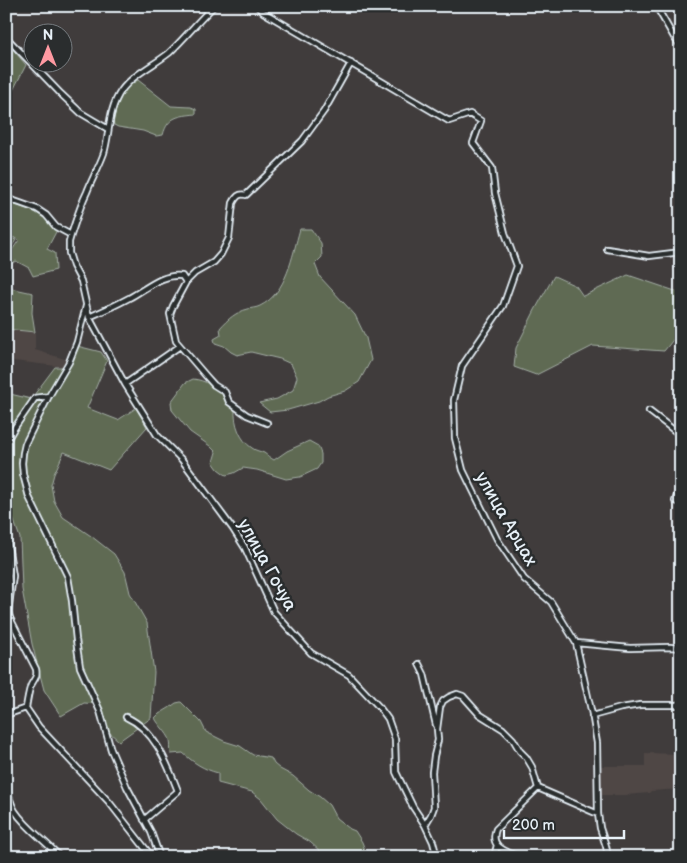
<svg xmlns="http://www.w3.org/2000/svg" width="687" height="863" viewBox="0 0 687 863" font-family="'Balsamiq Sans',sans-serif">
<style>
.built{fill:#4f4745}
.green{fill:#5f6b53;stroke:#a4aea6}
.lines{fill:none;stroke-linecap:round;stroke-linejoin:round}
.street-casing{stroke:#e8f1f8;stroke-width:8}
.street{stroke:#2a2d2e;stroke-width:4.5}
.labels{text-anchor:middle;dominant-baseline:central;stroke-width:5;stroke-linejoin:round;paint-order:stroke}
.street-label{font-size:18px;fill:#e8f1f8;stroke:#2a2d2e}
</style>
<rect width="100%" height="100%" fill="#403c3c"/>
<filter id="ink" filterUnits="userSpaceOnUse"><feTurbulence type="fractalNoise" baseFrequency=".02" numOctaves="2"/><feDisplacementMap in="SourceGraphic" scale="10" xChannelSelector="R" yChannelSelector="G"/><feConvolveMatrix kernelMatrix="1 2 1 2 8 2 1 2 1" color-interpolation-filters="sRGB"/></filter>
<g filter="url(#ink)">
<path class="built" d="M 6,329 L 35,332 L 35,350 L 68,360 L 65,367 L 6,360 Z
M 645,753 L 681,754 L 681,789 L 651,791 L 649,793 L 626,795 L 600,795 L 599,766 L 645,766 Z"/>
<path class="green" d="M 6,41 L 26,65 L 6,104 Z
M 138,80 L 171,106 L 191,107 L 196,109 L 196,114 C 179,116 168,116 163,135 L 156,136 L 143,131 L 118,127 L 114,125 L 113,121 C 118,103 121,89 138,80 Z
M 6,202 C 16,206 28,208 38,214 C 45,218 51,224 57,230 L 47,249 L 55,253 L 56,270 L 33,276 L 29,268 L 16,261 L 8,265 L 6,263 L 6,259 L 19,240 L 6,234 Z
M 300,229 L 311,229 L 321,243 L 322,257 L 315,264 L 320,277 L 355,315 L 366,338 L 371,360 L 359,382 L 345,391 L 328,396 L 319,401 L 288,410 L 270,412 L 259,403 L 277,399 L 293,390 L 297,377 L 291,364 L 280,359 L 251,352 L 237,355 L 231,352 L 224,346 L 215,343 L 214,339 L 221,335 L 220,328 C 228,319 236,312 248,309 C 252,308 256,308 260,306 C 287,293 292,256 300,229 Z
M 6,236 L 16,240 L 6,255 Z
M 628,275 L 681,293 L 681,330 L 664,351 L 593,346 L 536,375 L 514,367 L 516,348 L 535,310 L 554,276 L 576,286 L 583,296 Z
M 10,288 L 33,293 L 32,313 L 35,332 L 6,329 L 6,289 Z
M 77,346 L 101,352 L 107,361 L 87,408 L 118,420 L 136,408 L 147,427 L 109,470 L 64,452 L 54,474 L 51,485 L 54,501 L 63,517 L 91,536 L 114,554 L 125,572 L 130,593 L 147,623 L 154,672 L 151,718 L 119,741 L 109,732 L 99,704 L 84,703 L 61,716 L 44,690 L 32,644 L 22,589 L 20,538 L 8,504 L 6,503 L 6,393 L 31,399 L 55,367 L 65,367 L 69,368 Z
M 193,379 C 204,380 215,386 222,394 C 226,400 229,405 235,409 C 234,424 240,440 252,448 C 256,451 260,451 264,453 C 267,455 270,458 274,460 L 287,451 L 309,441 L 318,446 L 321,454 L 321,463 L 317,469 L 300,477 L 286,479 L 257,470 L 243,468 L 234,473 L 226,475 L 218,469 L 213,462 L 216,452 L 210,446 L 190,432 L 172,410 L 171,402 L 185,383 Z
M 181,702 L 201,722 L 206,732 L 224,741 L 240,746 L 253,755 L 271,758 L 274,764 L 280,769 L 293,776 L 309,790 L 320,797 L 329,805 L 336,818 L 350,829 L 355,831 L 362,842 L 365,850 L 368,857 L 320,857 L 321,852 L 310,842 L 296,834 L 277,819 L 261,799 L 252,792 L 218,783 L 218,773 C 203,769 194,763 183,753 L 171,754 C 170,749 171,744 170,740 C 167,732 159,726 155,718 L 159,714 L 169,708 L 176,703 Z"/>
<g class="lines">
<defs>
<path id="street" d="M 214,6 C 198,21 185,38 169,53 C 154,65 132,75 121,91 C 108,110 110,132 104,153 C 99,167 92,179 87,192 C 80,206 76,220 71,235 L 69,242 L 69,253 L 73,266 L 81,281 L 89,317 L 125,384 L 157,435 L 182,460 L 233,529 L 245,548 L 274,612 L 311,653 L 349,675 L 380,708 L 388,719 L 395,739 L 396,772 L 413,807 L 425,825 L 433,842 L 437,857
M 257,6 L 263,12 L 449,121 L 470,114 L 481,121 L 473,143 L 492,168 L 495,193 L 505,233 L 517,266 L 503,306 L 462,366 L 454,400 L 455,438 L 463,470 L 497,539 L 524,579 L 551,602 L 576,643 L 593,719 L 597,743 L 598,814 L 600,828 L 606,846 L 608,857
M 656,6 L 675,39 L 681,46
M 6,37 L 61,94 L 81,113 L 108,129
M 6,198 L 37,209 L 46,215 L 56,227 L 71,235
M 607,249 L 649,256 L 681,252
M 186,282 L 195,273 L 214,262 L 221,254 L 229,238 L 233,203 C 236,197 239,193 246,195 L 302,141 L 324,111 L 351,63
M 86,306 L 77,342 L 69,362 L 49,396 L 25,444 L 23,453 L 22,463 L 23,474 L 29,497 L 68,577 L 72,601 L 76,640 L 80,667 L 100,711 L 111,750 L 127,787 L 151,832 L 160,857
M 89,317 C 103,311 116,305 129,298 C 145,290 162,273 182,276 L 186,282 L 173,306 L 170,314 L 176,341 L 206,376 L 214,385 L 225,392 L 229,402 L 247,415 L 267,423
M 125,384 L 180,346
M 649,411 L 675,431 L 680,436 L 681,450
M 6,442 L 13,430 L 35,398 L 49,396
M 681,484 L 675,501 L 681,503
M 6,533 L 13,576 L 8,612 L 10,618 L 36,669 C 38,679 32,680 30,688 C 28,695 27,702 26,708 L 39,727 L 109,802 L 152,857
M 576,643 L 630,648 L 670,647 L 681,648
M 419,664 L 424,674 L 436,725
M 6,715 L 26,708
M 592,716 L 621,708 L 640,705 L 676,705 L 681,704
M 126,717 C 155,730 167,763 178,791 L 144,820
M 6,788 C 9,796 11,804 15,811 C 27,829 46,841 60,857
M 425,825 L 431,815 L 434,807 L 432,772 L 434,756 L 438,740 L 437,729 L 440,707 L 443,701 L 449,697 L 457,694 L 463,696 L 479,714 L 503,729 L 513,739 L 520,751 L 526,757 L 532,767 L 538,788 L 598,814
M 494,857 L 497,845
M 519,857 C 505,851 489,847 496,829 L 538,788"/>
</defs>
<use href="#street" class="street-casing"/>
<use href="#street" class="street"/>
</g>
</g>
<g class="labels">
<g class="street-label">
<text transform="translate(506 519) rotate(60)">улица Арцах</text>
<text transform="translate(267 565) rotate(61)">улица Гочуа</text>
</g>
</g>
<rect width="687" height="863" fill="none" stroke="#2a2d2e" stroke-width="25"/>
<rect x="12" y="12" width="662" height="838" fill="none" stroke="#e8f1f8" stroke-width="2" filter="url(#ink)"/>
<g transform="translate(48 48)"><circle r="24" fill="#2a2d2e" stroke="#767b7f"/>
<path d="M0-4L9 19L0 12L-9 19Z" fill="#ff9aa2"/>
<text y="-8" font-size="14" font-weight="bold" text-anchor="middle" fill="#e8f1f8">N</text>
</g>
<path d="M504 830v8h120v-8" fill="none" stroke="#e8f1f8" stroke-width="2.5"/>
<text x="512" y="830" font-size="15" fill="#e8f1f8" stroke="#2a2d2e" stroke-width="4" paint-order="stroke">200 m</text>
</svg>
